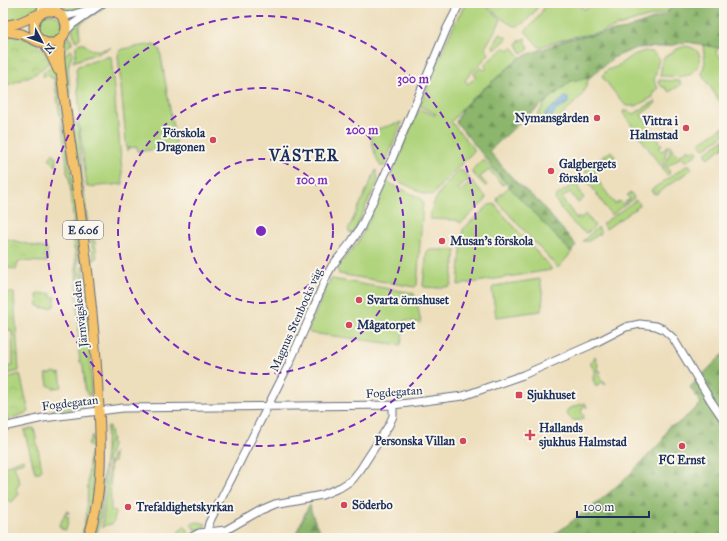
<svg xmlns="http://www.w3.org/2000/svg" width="727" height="541" viewBox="0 0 727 541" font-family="'IM FELL Great Primer',serif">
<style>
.green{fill:#b0d47d;stroke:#66826e}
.forest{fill:url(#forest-firs);stroke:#547265}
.park{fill:url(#park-crowns);stroke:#66826e}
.water{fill:url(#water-waves);stroke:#3e6b9b}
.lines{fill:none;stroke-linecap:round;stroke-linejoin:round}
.tertiary-casing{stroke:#646c7f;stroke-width:9}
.secondary-casing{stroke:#646c7f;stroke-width:10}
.trunk-casing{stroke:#646c7f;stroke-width:11}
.tertiary{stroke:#fff;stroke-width:7}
.secondary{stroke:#fae7c3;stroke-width:8}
.trunk{stroke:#f3c26a;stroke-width:9}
.ring{fill:none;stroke:#7b2cbf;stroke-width:2;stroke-dasharray:7 5}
.poi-dot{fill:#d1495b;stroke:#fbf7ec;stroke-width:1.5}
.labels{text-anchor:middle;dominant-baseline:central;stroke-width:4;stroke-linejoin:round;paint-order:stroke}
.shield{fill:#fbf7ec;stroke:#5e6b89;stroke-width:1}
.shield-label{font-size:11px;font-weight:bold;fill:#1b2f5e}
.poi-label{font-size:12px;font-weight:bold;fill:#1b2f5e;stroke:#fbf7ec;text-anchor:start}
.street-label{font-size:12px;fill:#1b2f5e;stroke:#fbf7ec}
.district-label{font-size:16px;font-weight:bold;letter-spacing:1px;fill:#1b2f5e;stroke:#fbf7ec}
.centre{fill:#7b2cbf;stroke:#fbf7ec;stroke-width:2}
.ring-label{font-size:12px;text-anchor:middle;font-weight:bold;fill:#7b2cbf;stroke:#fbf7ec;stroke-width:4;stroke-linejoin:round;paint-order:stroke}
</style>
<defs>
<pattern id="forest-firs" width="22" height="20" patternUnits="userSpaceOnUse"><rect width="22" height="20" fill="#8cb66c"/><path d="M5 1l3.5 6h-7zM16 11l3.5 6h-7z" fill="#72945c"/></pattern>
<pattern id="park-crowns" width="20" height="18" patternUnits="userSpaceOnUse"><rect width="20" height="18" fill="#b0d47d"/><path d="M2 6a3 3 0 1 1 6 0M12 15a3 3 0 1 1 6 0" fill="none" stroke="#97b66e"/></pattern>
<pattern id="water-waves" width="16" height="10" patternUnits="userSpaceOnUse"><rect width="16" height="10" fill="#62a7d8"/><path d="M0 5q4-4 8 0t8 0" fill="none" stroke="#5088b2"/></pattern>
</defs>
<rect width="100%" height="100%" fill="#fbf7ec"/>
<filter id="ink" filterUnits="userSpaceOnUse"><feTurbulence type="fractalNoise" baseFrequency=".025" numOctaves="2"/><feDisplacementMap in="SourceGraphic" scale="8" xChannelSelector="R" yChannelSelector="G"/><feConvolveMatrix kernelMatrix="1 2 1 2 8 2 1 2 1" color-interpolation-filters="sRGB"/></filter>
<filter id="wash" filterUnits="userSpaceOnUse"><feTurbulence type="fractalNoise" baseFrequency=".012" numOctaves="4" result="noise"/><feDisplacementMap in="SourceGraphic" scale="16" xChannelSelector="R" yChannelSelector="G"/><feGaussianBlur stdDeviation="0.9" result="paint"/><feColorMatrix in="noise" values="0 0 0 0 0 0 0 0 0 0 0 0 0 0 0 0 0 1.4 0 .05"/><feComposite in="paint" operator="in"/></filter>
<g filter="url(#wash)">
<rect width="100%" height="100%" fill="#eddebc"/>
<path class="green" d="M 3,3 L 39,3 C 36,19 16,20 3,23 Z
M 63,3 L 92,3 L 67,12 Z
M 466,3 L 482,3 L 501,20 L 485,48 L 489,54 L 465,80 L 468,84 L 476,77 L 474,74 L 480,67 L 484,70 L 487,68 L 484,65 L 505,47 L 508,50 L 512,47 L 521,57 L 468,102 L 451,122 L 475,150 L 441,185 L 433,195 L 425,194 L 392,178 L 391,174 L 419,109 L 434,115 L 436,114 L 420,106 C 434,71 447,35 466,3 Z
M 485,3 L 540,3 C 536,10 524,27 515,26 C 506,24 492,10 485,3 Z
M 547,3 L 583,3 L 581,8 L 586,9 L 592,6 L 621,6 L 624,3 L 674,3 L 667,12 L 637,20 L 598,33 L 572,37 L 539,47 L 525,31 L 537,19 Z
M 106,5 L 105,7 L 81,23 L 79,27 L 80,38 L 77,41 L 75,40 L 72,29 L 77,23 Z
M37 27a13 13 0 1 1 26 0a13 13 0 1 1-26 0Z
M 69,34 L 72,43 L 63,51 L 65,43 Z
M 500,34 L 506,37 L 507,39 L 497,48 L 494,49 L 493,46 Z
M 80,43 C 86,43 88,50 95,50 C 100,51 106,48 111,48 L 73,62 L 76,53 L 76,46 Z
M 154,44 L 160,50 L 176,145 L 174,148 L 164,149 L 163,147 C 155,150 146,150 138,152 L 138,150 L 137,147 L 128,148 L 127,151 L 118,55 L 120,51 L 123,49 Z
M 703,45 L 718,47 L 716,52 L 720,57 L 724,60 L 724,108 L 702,74 L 705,62 Z
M 686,46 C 691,47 697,49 699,54 C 703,63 696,72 689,75 C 679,78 670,76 660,76 L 663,58 L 677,49 Z
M 70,50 L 73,51 L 68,67 L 72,115 L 78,126 L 79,133 L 82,179 L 88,226 L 89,243 L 63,56 Z
M 645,51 L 652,52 L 659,58 L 654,81 L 658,88 L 653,92 L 653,97 L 636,106 L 626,106 L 614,92 L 602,76 L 607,70 L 616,67 L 633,55 Z
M 110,56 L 111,57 L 116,112 L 115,114 L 117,114 L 123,184 L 87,187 L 78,117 L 82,117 L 80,114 L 76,69 L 78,66 Z
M 52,65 C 59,80 59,98 62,113 C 71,163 77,212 82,262 L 80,260 L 78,237 L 71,230 L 70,224 L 74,224 L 69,176 L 67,173 L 67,168 L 66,154 L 54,79 L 47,75 L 43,77 C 42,71 47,69 52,65 Z
M 589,78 L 583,94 L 553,125 L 536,118 L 545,103 L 571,81 Z
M 658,80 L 680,81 L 681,85 L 669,92 L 665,87 L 662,87 L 659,83 Z
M 655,101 L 656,103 L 641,115 L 662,145 L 660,146 L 660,150 L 663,151 L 668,145 L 662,168 L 623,113 L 624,110 L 634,114 Z
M 402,122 L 384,166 L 382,167 C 376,162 370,139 372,132 L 374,130 Z
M 723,127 L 724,135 L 704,149 L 699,143 Z
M 724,139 L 724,147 L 708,158 L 705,153 Z
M 670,145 L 674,152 L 678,156 L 689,149 L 691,152 L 695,149 L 698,153 L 686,162 L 681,157 L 667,167 L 670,173 L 667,175 L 663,170 L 670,152 Z
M 611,151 L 615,157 L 593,174 L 615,204 L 619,201 L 622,204 L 630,199 L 627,195 L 630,193 L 632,194 L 634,198 L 611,215 L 587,180 L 577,186 L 584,198 L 578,203 L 570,192 L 562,198 L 576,218 L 581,218 L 586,214 L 595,226 L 590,231 L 586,233 C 574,227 562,211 555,199 L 556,196 L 587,175 L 585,170 Z
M 53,153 L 55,155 L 57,167 L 49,159 Z
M 483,159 L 506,183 L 503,185 L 489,170 L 480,177 L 487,185 L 486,187 L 471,171 Z
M 689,164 L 692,169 L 656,194 L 653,193 L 651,190 Z
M 376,170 L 378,180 L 354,232 L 350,233 L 348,230 Z
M 458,171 L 463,171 L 470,179 L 458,189 L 460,192 L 472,181 L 486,197 L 485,201 L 461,223 L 456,220 L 430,219 C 431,199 445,185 458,171 Z
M 514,182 L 558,237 L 572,252 L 558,268 L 497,201 L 498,197 Z
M 387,183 L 389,183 L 420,198 L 423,202 L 417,285 L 415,287 L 339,274 L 337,268 L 359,241 Z
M 636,200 L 640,204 L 639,206 L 606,229 L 602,224 Z
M 494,204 L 551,268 L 551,270 L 458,285 L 463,229 L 489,205 Z
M 598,227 L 601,233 L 589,241 L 583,241 Z
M 72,235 L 76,238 L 79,275 L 78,277 L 78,279 L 80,280 L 80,288 L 77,291 L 75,249 L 74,249 Z
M 91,239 L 95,241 L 97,257 L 94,261 Z
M 427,250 L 456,250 L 451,284 L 450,286 L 439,288 L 424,287 L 423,285 Z
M 82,266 L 84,266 L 90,345 L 91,395 L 88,395 L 85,389 L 83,365 L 80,362 L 79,353 L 78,335 L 79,334 L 76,293 L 80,292 L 83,285 L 81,269 Z
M 332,279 L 413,293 L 416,297 L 421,323 L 405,320 L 401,345 L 310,333 L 308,331 L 330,280 Z
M 540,279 L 543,298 L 541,311 L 496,317 L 492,289 L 494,286 Z
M 51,293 L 51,297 L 55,297 L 55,305 L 53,306 L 53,307 L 41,308 L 41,306 L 38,306 L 37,295 L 39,294 Z
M 595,356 L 598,365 L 597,370 L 601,371 L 600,374 L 594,370 L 590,363 L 594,360 Z
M 55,372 L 58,374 L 60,373 L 62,387 L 53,388 L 48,385 L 46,373 L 49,374 Z
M 594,372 L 601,378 L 606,384 L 605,385 L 602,382 L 596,387 L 593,379 Z
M 584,403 L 586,404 L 587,408 L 584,405 L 581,412 L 584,416 L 583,419 L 576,421 L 570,418 L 566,413 L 568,409 Z
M 83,404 L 84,407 L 81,408 L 53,413 L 53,409 Z
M 109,426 L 112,441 L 110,441 L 110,443 L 112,443 L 112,446 L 106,463 L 101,517 L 98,530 L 95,538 L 92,538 L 100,505 L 106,451 L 107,427 Z
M 92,435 L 94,452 L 92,503 L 85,538 L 82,538 L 87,507 L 89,457 L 92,451 L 92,447 L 88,446 L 88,444 Z
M 114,452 L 114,462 L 110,463 L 111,510 L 116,511 L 114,521 L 112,524 L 105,525 L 102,528 L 109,462 Z
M 23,459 L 24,462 L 14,465 L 20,483 L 16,489 L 19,494 L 12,502 L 3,498 L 3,467 Z
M 66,511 L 69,512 L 68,514 L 65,513 L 65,516 L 69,517 L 66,530 L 61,529 L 62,527 L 60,526 L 59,527 Z
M 198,522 L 206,524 C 203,529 200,531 195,529 L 190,524 Z
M 185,526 L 189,532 L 186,536 L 178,532 Z"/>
<path class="forest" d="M 673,3 L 724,3 L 724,49 L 688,42 L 663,47 L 636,48 L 613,58 L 589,78 L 571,81 L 525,118 L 489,151 L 516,182 L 539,202 L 576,245 L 571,252 L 510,188 L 456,122 L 464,106 L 521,57 L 569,39 L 626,29 L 667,14 Z
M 724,353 L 724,538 L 550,538 L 603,498 L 628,476 L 662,441 L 669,426 L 676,425 L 701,404 L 690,387 Z
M 309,505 L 316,524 L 325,538 L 294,538 Z"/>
<path class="park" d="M 3,35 C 29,38 37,38 50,62 L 35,74 L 3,87 Z
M 525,38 L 527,45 L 528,45 L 529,49 L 523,53 L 521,52 L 517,44 L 519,41 Z
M 3,238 L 47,249 L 47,262 L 19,261 L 16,270 L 3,266 Z
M 3,292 L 14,293 L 19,371 L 3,375 L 3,367 L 13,366 L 12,330 L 3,330 L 3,307 L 6,306 L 5,298 L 3,298 Z
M 20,374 L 29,412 L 3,421 L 3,379 Z
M 34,428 L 42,469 L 40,472 L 35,472 L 24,430 Z"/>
<path class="water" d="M 565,97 L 568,98 L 568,103 L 555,111 L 550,120 L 547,119 L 545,116 L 545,113 Z"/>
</g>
<g filter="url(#ink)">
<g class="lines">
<defs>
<path id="tertiary" d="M 62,15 L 67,16 L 88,10
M 66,31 L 73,24 L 103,3
M 3,427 L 43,418 L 123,408 L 393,405 L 463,396 L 523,375 L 591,345 L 626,327 L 640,324 L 656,326 L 663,329 L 673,338 L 711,401 L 724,420
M 207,532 L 209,523 L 289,364 L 309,319 L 327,275 L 332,266 L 352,241 L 361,227 L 392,159 L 447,28 L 460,3
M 190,538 L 199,533 L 226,530 L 261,510 L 275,504 L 322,495 L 341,487 L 352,480 L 360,470 L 389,425 L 393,416 L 393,405"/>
<path id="secondary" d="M 53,3 L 57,12
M 41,13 L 43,3"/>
<path id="trunk" d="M34 27a16 16 0 1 1 32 0a16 16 0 1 1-32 0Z
M 3,26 L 18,23 L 39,14
M 3,31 L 22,34 L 39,42
M 61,39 C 58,55 61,71 63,87 C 66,111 69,135 73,159 C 84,236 94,313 98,391 C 101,438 104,493 88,538
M 43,41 L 52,57 L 58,70"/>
</defs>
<use href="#tertiary" class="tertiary-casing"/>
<use href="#secondary" class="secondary-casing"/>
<use href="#trunk" class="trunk-casing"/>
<use href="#tertiary" class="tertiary"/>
<use href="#secondary" class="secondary"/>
<use href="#trunk" class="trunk"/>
</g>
</g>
<g class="ring">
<circle cx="261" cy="231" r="72"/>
<circle cx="261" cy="231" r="143"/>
<circle cx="261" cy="231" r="215"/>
</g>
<g class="poi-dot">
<circle cx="597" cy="118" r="4"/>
<circle cx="686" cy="128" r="4"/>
<circle cx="213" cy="140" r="4"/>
<circle cx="551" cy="171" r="4"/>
<circle cx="442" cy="241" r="4"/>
<circle cx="359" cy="300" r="4"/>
<circle cx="349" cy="325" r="4"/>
<rect x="515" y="391" width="8" height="8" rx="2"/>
<path d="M528 429h4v4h4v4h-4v4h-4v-4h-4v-4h4z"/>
<circle cx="463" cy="441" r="4"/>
<circle cx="682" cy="446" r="4"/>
<circle cx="344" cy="505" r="4"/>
<circle cx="128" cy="507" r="4"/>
</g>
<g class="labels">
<rect class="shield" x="63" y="221" width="40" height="18" rx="3"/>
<g class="shield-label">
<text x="83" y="230">E 6.06</text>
</g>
<g class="poi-label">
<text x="589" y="118" text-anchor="end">Nymansgården</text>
<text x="678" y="121" text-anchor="end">Vittra i<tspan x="678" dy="14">Halmstad</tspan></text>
<text x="205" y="133" text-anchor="end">Förskola<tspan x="205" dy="14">Dragonen</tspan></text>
<text x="559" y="164">Galgbergets<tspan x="559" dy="14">förskola</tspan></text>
<text x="450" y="241">Musan's förskola</text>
<text x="367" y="300">Svarta örnshuset</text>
<text x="357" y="325">Mågatorpet</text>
<text x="527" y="395">Sjukhuset</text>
<text x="539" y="428">Hallands<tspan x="539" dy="14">sjukhus Halmstad</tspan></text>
<text x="455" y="441" text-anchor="end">Personska Villan</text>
<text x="682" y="460" text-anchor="middle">FC Ernst</text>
<text x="352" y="505">Söderbo</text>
<text x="136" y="507">Trefaldighetskyrkan</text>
</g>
<g class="street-label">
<text transform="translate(80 314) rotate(-96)">Järnvägsleden</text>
<text transform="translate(296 320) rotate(-66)">Magnus Stenbocks väg</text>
<text transform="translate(394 392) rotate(-4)">Fogdegatan</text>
<text transform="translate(70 403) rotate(-7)">Fogdegatan</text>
</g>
<g class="district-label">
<text x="304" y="155">VÄSTER</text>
</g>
</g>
<circle cx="261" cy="231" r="6" class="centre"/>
<g class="ring-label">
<text x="413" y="83">300 m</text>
<text x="362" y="134">200 m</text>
<text x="312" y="184">100 m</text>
</g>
<rect width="727" height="541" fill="none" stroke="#fbf7ec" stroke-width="16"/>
<g transform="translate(42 42) rotate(131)" stroke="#fbf7ec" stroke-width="3" paint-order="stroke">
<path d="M0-3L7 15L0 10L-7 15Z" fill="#1b2f5e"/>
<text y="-6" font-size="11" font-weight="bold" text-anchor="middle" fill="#1b2f5e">N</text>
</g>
<path d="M577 511v6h72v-6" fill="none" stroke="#1b2f5e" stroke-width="2"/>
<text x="583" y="511" font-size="12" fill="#1b2f5e" stroke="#fbf7ec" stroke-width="3" paint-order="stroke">100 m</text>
</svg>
